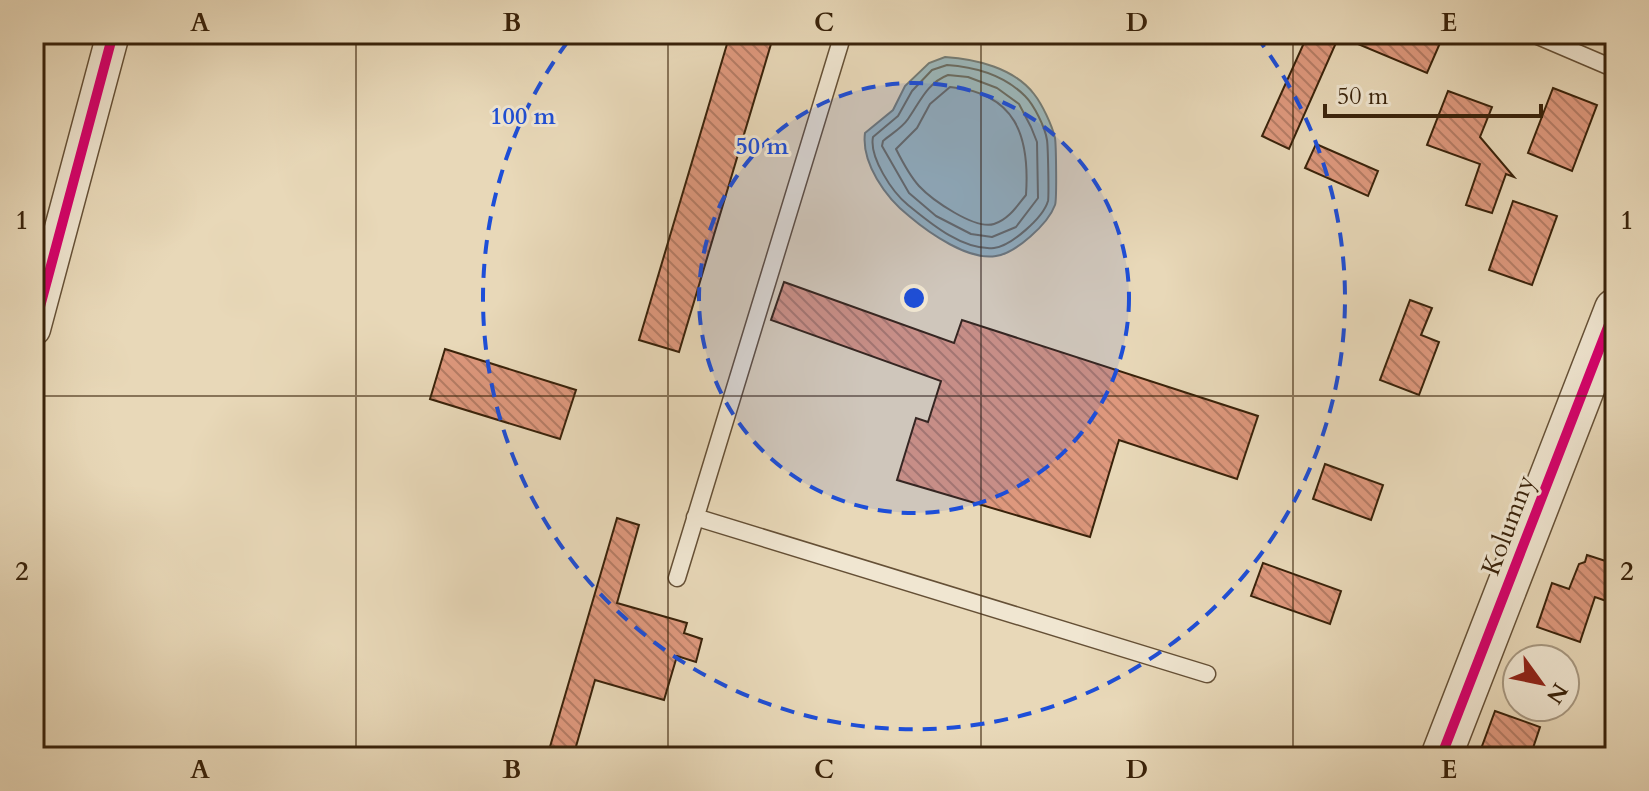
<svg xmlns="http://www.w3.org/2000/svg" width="1649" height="791" viewBox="0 0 1649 791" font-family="Cardo,serif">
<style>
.water{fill:#9cb7ba;stroke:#747b74;stroke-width:2}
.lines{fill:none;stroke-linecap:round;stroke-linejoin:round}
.shore{stroke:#6a6c62;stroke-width:2}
.building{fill:url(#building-back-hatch);stroke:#39220a;stroke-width:2}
.service-casing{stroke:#655036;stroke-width:19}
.minor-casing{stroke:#655036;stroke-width:35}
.tertiary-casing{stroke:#655036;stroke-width:43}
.service{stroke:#f0e6d1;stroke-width:16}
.minor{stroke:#f0e6d1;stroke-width:32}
.tertiary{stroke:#f0e6d1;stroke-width:40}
.cycleway-casing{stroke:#f0e6d1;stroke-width:15}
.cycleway{stroke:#d6006c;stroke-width:10}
.grid{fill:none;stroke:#39220a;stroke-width:2;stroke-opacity:0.55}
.ring{fill:none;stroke:#1d4ed8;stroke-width:4;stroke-dasharray:14 10}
.labels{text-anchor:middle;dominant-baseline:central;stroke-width:6;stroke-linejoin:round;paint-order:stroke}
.street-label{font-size:26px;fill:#39220a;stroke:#f0e6d1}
.centre{fill:#1d4ed8;stroke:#f0e6d1;stroke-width:4}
.ring-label{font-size:24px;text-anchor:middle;font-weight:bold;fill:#1d4ed8;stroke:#f0e6d1;stroke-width:6;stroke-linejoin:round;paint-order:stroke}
.neatline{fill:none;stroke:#39220a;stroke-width:3}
.grid-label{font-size:26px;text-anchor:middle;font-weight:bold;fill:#39220a}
</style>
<defs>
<pattern id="building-back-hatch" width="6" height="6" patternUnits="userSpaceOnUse" patternTransform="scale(2)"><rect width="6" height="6" fill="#de987d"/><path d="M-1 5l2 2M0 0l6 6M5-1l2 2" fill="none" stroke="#b57c65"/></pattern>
</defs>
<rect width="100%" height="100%" fill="#e8d8b8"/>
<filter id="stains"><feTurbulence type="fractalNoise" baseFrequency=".0025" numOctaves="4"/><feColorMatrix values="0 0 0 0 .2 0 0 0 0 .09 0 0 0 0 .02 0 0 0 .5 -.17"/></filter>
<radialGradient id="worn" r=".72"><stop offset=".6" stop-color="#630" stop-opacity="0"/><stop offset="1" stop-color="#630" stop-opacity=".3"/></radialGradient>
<path class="water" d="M 945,57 C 976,59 1014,68 1034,94 C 1042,104 1052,125 1055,138 C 1056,144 1057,200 1055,205 C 1048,224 1016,253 996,256 C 969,261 929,233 909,216 C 886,198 861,163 865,133 L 893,110 L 905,86 L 929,63 Z"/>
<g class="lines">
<path class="shore" d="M 947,65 C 976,67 1004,75 1025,96 C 1034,105 1045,127 1047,140 C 1048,146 1049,196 1048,201 C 1043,218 1011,246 994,248 C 963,251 930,223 908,205 C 892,192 869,157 873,137 L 898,116 L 912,91 L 932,70 Z
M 948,75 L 968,77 L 997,88 L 1019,104 L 1031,127 L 1037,142 L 1038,198 L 1016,227 L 992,237 L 971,234 L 936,216 L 909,193 L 882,146 L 883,141 C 891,134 902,128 908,119 C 920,102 927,83 948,75 Z
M 950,87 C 1016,93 1030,136 1026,195 C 1017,206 1009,219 994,224 C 975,230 932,200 919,186 C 910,176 902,161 896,149 L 917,128 L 930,104 Z"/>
</g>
<path class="building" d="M 730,34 L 774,34 L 679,352 L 639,340 Z
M 1308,34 L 1444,34 L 1427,73 L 1339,36 L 1289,149 L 1262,136 Z
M 1553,88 L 1597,105 L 1572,171 L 1528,153 Z
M 1448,91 L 1492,107 L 1480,137 L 1514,177 L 1506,174 L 1492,213 L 1466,205 L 1480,164 L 1427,145 Z
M 1316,144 L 1378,171 L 1368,196 L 1305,168 Z
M 1513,201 L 1557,216 L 1532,285 L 1489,270 Z
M 784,282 L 954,343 L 962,320 L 1258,416 L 1237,479 L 1119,440 L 1090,537 L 897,480 L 916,418 L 928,422 L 941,381 L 771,320 Z
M 1410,300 L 1432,308 L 1421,335 L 1439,342 L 1419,395 L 1380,380 Z
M 445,349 L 576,390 L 560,439 L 430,399 Z
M 1325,464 L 1383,485 L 1371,520 L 1313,499 Z
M 617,518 L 639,525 L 617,603 L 687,623 L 684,633 L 702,639 L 696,662 L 677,656 L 664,700 L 595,680 L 573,757 L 547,757 Z
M 1587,555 L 1615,564 L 1615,604 L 1595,597 L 1580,642 L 1537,627 L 1552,583 L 1569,589 L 1579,564 L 1585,562 Z
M 1263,563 L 1341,591 L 1330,624 L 1251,596 Z
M 1495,711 L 1540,727 L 1530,757 L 1478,757 Z"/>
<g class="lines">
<defs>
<path id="service" d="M 1533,34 L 1615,69
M 695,517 L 1207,674
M 677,578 L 843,34"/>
<path id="minor" d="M 34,329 L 113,34"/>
<path id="tertiary" d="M 1441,757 L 1615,309"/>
</defs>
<use href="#service" class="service-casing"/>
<use href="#minor" class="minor-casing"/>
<use href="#tertiary" class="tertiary-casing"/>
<use href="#service" class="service"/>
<use href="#minor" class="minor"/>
<use href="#tertiary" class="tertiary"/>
<defs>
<path id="cycleway" d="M 34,329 L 113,34
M 1441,757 L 1615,309"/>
</defs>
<use href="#cycleway" class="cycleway-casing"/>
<use href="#cycleway" class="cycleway"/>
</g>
<path class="grid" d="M 356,34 L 356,757M 668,34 L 668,757M 981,34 L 981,757M 1293,34 L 1293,757M 34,396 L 1615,396"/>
<circle cx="914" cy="298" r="215" fill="#1d4ed8" fill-opacity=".12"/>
<g class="ring">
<circle cx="914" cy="298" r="215"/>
<path d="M1256 36A431 431 0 1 1 572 36"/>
</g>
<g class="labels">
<g class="street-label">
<text transform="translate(1508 525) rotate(-69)">Kolumny</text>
</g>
</g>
<circle cx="914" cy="298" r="12" class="centre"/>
<g class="ring-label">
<text x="523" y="124">100 m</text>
<text x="762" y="154">50 m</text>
</g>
<rect width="1649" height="791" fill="none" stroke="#e8d8b8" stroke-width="88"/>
<g transform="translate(1541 683) rotate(123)"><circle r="38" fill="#f0e6d1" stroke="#a79881" stroke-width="2"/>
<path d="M0-6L14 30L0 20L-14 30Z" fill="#8f2418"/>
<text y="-12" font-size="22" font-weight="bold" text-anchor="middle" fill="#39220a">N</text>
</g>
<path d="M1325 104v12h216v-12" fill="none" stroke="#39220a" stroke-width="4"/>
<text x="1337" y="104" font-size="24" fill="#39220a" stroke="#f0e6d1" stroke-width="6" paint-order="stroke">50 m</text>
<rect x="44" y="44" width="1561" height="703" class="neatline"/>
<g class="grid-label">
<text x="200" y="31">A</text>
<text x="512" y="31">B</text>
<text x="824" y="31">C</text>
<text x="1137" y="31">D</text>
<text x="1449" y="31">E</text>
<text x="22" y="229">1</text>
<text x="1627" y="229">1</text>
<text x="22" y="580">2</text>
<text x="1627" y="580">2</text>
<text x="200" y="778">A</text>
<text x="512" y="778">B</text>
<text x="824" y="778">C</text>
<text x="1137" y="778">D</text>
<text x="1449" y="778">E</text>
</g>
<rect width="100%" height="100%" filter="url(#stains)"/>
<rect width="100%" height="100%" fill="url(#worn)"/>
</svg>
